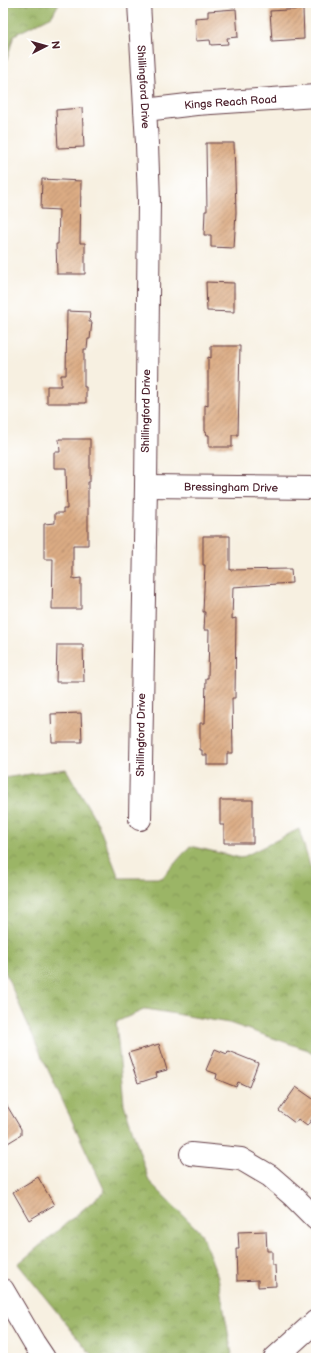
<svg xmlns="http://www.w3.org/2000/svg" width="319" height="1361" viewBox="0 0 319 1361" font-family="'Balsamiq Sans',sans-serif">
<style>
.forest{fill:url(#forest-crowns);stroke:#726a48}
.building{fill:url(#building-hatch)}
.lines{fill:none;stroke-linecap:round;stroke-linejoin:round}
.minor-casing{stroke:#643e46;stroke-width:24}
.minor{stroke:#fff;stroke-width:22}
.labels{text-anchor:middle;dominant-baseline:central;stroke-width:3.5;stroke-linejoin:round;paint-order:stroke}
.street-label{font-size:11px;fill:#4a1f2b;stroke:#fff}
</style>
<defs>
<pattern id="forest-crowns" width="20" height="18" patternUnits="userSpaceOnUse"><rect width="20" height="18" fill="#9bb566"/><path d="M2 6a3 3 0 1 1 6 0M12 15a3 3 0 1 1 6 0" fill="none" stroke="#809354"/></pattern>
<pattern id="building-hatch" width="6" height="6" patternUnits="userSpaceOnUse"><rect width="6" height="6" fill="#dcac84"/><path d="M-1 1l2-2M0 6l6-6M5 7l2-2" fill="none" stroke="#b48b6c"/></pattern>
</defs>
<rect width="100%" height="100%" fill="#fff"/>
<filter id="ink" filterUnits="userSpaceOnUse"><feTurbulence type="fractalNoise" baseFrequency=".025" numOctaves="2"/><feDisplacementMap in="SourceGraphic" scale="8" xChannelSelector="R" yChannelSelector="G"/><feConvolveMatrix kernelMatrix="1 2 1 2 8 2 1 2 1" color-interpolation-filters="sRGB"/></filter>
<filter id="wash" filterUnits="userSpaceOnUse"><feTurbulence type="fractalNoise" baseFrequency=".012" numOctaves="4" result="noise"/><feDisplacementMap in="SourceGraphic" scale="16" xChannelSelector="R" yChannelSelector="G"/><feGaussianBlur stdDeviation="0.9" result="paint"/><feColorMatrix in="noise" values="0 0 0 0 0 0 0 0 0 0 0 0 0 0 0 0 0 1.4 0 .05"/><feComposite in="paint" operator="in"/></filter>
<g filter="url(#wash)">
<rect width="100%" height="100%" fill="#f7f0e1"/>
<path class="forest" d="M 3,3 L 59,3 L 52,16 L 14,35 L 3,73 Z
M 66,769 L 98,824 L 119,878 L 162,878 L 190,846 L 241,858 L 299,829 L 310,866 L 316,878 L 316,1058 L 308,1050 L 229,1023 L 146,1009 L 116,1022 L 124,1104 L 149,1181 L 201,1233 L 218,1277 L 232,1354 L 228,1358 L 94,1358 L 18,1264 L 105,1191 L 42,1057 L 3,967 L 3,778 Z"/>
<g id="blocks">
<path class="building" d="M 236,9 L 238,37 L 227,38 L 228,44 L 211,45 L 210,40 L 196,41 L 195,18 L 208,17 L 208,11 Z
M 303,9 L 304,39 L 272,41 L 270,11 Z
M 82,108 L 84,147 L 58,148 L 56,110 Z
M 206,143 L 234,143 L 236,212 L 234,248 L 211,247 L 211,235 L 204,235 L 205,211 L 207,211 Z
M 42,179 L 81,181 L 80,243 L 85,243 L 85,274 L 57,274 L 56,244 L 58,244 L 59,210 L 41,209 Z
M 206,282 L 234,283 L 234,312 L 207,311 Z
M 67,311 L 90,312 L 89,322 L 92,322 L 90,339 L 88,339 L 87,349 L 84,349 L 84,387 L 86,387 L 86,403 L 47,403 L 47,386 L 61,386 L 61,375 L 66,375 Z
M 211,346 L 240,346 L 238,435 L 232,435 L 232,447 L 209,447 L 209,435 L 207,435 L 206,432 L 205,432 L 205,405 L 208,406 L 208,357 L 211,358 Z
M 59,439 L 90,439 L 90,482 L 88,482 L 88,545 L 73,545 L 73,579 L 81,578 L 81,609 L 52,609 L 53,559 L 44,559 L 44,524 L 55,523 L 55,513 L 63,513 L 63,509 L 67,509 L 66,468 L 54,468 L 54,452 L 60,452 Z
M 203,536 L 230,536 L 230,570 L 291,569 L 292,583 L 233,587 L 232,619 L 236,618 L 235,698 L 232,698 L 233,753 L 227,753 L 227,765 L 207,765 L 207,755 L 202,755 L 202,750 L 200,750 L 200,723 L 205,723 L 206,678 L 208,678 L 209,630 L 204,630 L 205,612 L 203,612 L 205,565 L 203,565 Z
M 57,645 L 83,645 L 84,682 L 56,682 Z
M 81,713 L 82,742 L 52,742 L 51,714 Z
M 220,800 L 253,800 L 253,843 L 224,843 L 224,825 L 220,825 Z
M 159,1044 L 167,1070 L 156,1073 L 157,1077 L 138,1083 L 128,1053 Z
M 215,1049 L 227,1054 L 228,1051 L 258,1063 L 249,1087 L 238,1082 L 236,1087 L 216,1079 L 217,1074 L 206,1070 Z
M 296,1087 L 316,1101 L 316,1113 L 307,1126 L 298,1119 L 295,1123 L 279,1111 Z
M 3,1099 L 21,1129 L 21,1135 L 3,1146 Z
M 38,1177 L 54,1205 L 29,1220 L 13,1192 Z
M 266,1231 L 267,1251 L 272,1251 L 272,1265 L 275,1265 L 276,1286 L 258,1287 L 258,1280 L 237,1281 L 236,1249 L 239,1249 L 238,1232 Z"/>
</g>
</g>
<g filter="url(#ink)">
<use href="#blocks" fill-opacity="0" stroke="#643e46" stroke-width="1"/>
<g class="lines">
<defs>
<g id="minor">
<path id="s1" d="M 139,3 L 147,144 L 149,201 L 146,486 L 140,819"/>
<path id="s2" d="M 145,110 L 196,104 L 316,96"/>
<path id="s3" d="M 146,486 L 316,488"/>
<path d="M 191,1154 L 241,1159 L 270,1176 L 293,1196 L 316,1219"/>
<path d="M 3,1290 L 34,1343 L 44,1358"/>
<path d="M 275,1358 L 316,1321"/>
</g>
</defs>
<use href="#minor" class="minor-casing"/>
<use href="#minor" class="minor"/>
</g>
</g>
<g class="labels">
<g class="street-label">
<text stroke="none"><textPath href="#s1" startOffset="84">Shillingford Drive</textPath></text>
<text stroke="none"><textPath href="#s2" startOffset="86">Kings Reach Road</textPath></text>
<text transform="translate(146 411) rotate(-89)">Shillingford Drive</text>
<text stroke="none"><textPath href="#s3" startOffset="85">Bressingham Drive</textPath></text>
<text transform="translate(141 735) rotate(-89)">Shillingford Drive</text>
</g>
</g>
<rect width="319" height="1361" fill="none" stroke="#fff" stroke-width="16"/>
<g transform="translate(46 46) rotate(84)" stroke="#ffffff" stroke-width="3" paint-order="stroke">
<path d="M0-3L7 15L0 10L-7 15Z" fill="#4a1f2b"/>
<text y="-6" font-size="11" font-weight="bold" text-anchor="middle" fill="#4a1f2b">N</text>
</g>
</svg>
